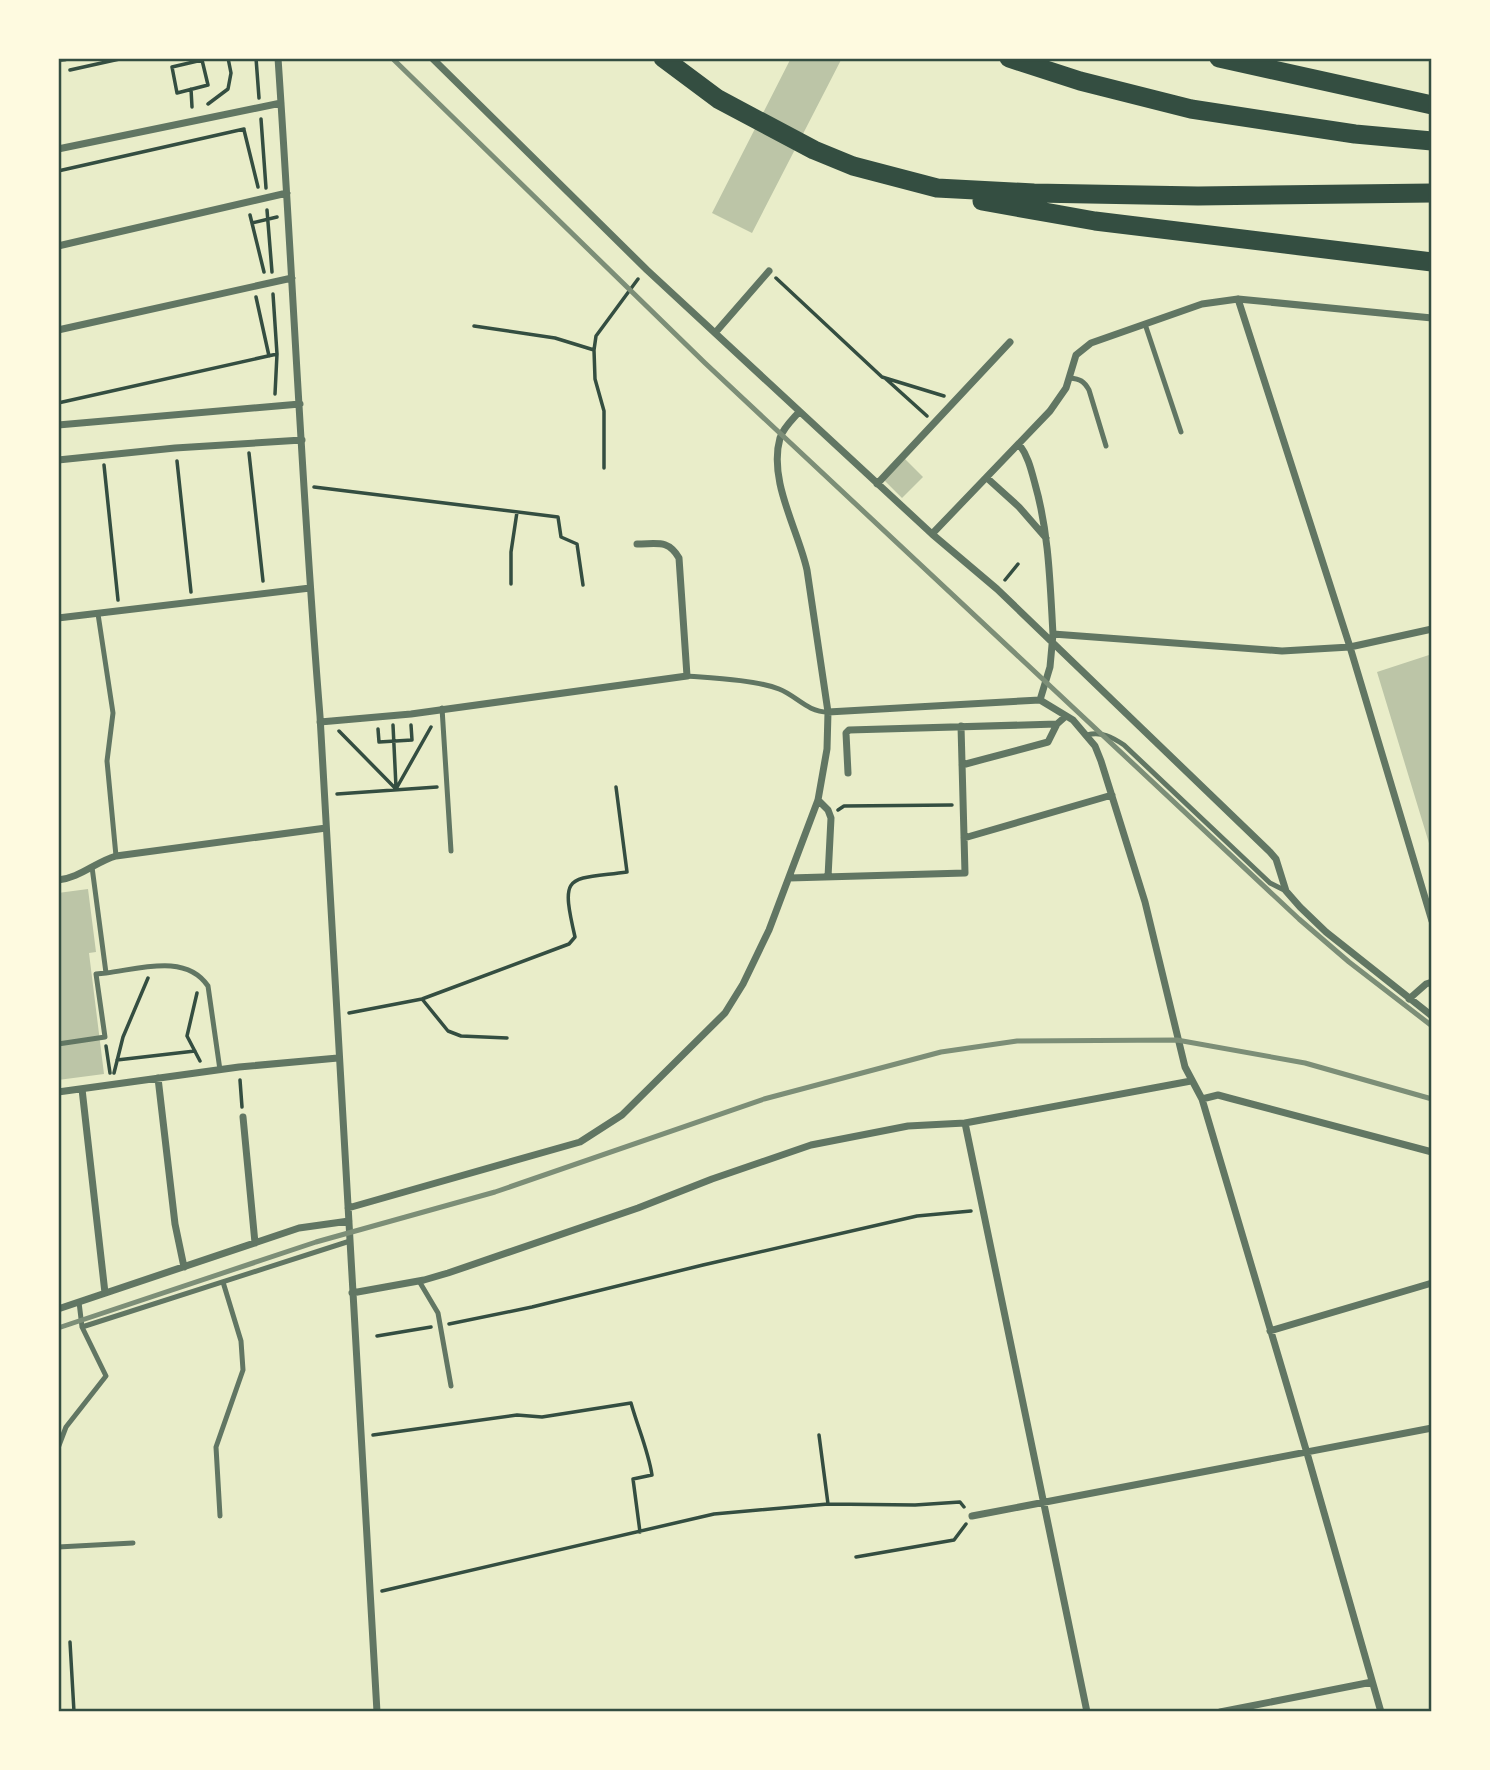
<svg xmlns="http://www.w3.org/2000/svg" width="1490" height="1770" viewBox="0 0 1490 1770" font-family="'PT Sans',sans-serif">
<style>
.building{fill:#bcc5a7}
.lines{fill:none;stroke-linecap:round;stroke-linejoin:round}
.path{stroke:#344e41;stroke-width:3.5}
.service{stroke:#617663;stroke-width:5}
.minor{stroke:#617663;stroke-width:7}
.motorway{stroke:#344e41;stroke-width:19}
.rail{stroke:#7c8e77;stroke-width:5}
.neatline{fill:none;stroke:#344e41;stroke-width:2.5}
</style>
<rect width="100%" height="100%" fill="#e9edc9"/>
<path class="building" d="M 791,58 L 842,58 L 752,233 L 712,213 Z
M 905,459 L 923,477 L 902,498 L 884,480 Z
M 1429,655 L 1432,665 L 1432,853 L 1377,672 Z
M 88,889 L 96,952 L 89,953 L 104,1074 L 58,1080 L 58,893 Z"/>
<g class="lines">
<path class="path" d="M 256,58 L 259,98
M 202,60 L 208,85 L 177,93 L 172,67 Z
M 70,70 L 124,58
M 191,89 L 192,107
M 208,104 L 228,89 L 231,73 L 228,58
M 261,119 L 266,188
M 244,130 L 258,187
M 58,171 L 244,129
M 267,210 L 272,272
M 250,215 L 264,272
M 252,223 L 277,217
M 776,278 L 882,377 L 944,396
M 273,294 L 277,354 L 275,394
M 256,297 L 269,356
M 474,326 L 555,338 L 594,350
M 886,379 L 927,416
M 58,403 L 277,354
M 249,453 L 263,581
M 177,461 L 191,592
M 104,465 L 118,600
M 604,468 L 604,411 L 595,379 L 594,350 L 596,336 L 638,279
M 314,487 L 558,517 L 561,537 L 577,544 L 583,585
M 1005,580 L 1018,564
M 511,584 L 511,552 L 517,512
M 393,725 L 396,787
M 378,729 L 379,742 L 412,740 L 411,725
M 339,731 L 396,789
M 396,789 L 431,727
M 337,794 L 437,787
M 838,810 L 844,806 L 952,805
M 197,993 L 187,1036 L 200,1061
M 422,999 L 448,1031 L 461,1036 L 507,1038
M 349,1013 L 422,999 L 569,944 L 575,937 C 560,872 567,880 627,872 L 616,787
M 106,1046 L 110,1073
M 117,1060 L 195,1051
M 114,1073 L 123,1037 L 148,978
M 240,1080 L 242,1107
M 449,1324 L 532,1307 L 703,1265 L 917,1216 L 971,1211
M 377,1336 L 431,1327
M 373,1435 L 517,1415 L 542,1417 L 631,1403 C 638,1428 648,1450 652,1475 L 633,1479 L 640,1532
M 819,1435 L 828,1504
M 856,1557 L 954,1540 L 966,1524
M 382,1591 L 714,1514 L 828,1504 L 915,1505 L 960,1502 L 964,1507
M 70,1642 L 74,1712"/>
<path class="service" d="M 1145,324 L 1181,432
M 1070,378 C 1080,379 1084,381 1089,390 L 1106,446
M 98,614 L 113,713 L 107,761 L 116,856
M 687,676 C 713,678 756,680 779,689 C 797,696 807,712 828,712
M 442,708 L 451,851
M 1087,735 C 1101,731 1112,737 1124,745 L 1270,883 L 1286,891
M 92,867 L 106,973 C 139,969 186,953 208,986 L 220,1070
M 58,1044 L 105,1037 L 96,974 L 106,973
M 419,1281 L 438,1313 L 451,1386
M 82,1327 L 350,1241
M 58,1448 L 66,1427 L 106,1376 L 82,1327 L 79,1302
M 220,1516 L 216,1447 L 243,1370 L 241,1341 L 223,1282
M 58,1547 L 133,1543"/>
<path class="minor" d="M 278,58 C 293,277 302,497 320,716 L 377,1712
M 432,58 L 647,270 L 932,534 L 997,589 L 1270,852 L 1276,859 L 1286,891 L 1300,907 L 1326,932 L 1432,1016
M 58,59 L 65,58
M 58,149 L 281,103
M 58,246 L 287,193
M 1238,299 L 1350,647 L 1432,921
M 58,330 L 292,278
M 715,333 L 769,271
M 58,425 L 300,404
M 1019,444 C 1028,456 1031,469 1035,484 C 1049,533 1050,583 1053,634
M 58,460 L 175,448 L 302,440
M 987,478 L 1019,507 L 1046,538
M 877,484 L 1010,342
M 932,534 L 1050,411 L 1066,388 L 1076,355 L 1091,343 L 1202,304 L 1238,299 L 1432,318
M 58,618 L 310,588
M 1040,700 L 1073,720 L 1095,746 L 1101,761 L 1145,902 L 1185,1067 L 1202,1099 L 1307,1453 L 1381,1712
M 1040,700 L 1050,667 L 1053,634 L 1282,651 L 1350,647 L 1432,629
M 828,712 L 1040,700
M 320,722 L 411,714 L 687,676 L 679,558 C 668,539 657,544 637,544
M 962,765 L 1048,742 L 1057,724
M 848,773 L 846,733 L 849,730 L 1057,724 L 1066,716
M 818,800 L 828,810 L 831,818 L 828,877
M 964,838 L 1112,795
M 789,878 L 965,873 L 961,726
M 58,880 C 80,878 95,862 116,856 L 326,828
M 1409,999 L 1426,984 L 1432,982
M 158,1078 L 175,1224 L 184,1267
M 82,1089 L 105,1293
M 58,1092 L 239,1067 L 338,1058
M 1202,1099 L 1218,1095 L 1229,1098 L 1432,1152
M 243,1117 L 255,1243
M 965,1123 L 1087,1712
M 348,1208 L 580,1142 L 622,1115 L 725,1013 L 743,984 L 769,930 L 818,800 L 827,749 L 828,712 L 807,570 C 798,529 768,481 780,438 C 783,428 792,420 799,412
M 352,1293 L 424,1280 L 448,1273 L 638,1208 L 712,1179 L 811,1145 L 908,1126 L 965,1123 L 1191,1081
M 58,1309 L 299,1228 L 349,1221
M 1270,1331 L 1432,1283
M 972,1516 L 1432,1428
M 1220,1712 L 1372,1682"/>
<path class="motorway" d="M 663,58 L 718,99 L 814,150 L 853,166 L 937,188 L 1034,193 L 1198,196 L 1432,193
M 1009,58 L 1080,81 L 1191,109 L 1355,134 L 1432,141
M 1219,58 L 1432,105
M 982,201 L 1095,221 L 1432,262"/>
<path class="rail" d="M 392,58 L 705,363 L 1299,919 L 1349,962 L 1432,1026
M 58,1328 L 316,1242 L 495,1192 L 764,1099 L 941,1052 L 1017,1041 L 1177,1040 L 1305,1063 L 1432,1099"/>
</g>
<rect width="1490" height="1770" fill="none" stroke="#fefae0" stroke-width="119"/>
<rect x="60" y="60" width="1370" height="1650" class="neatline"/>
</svg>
